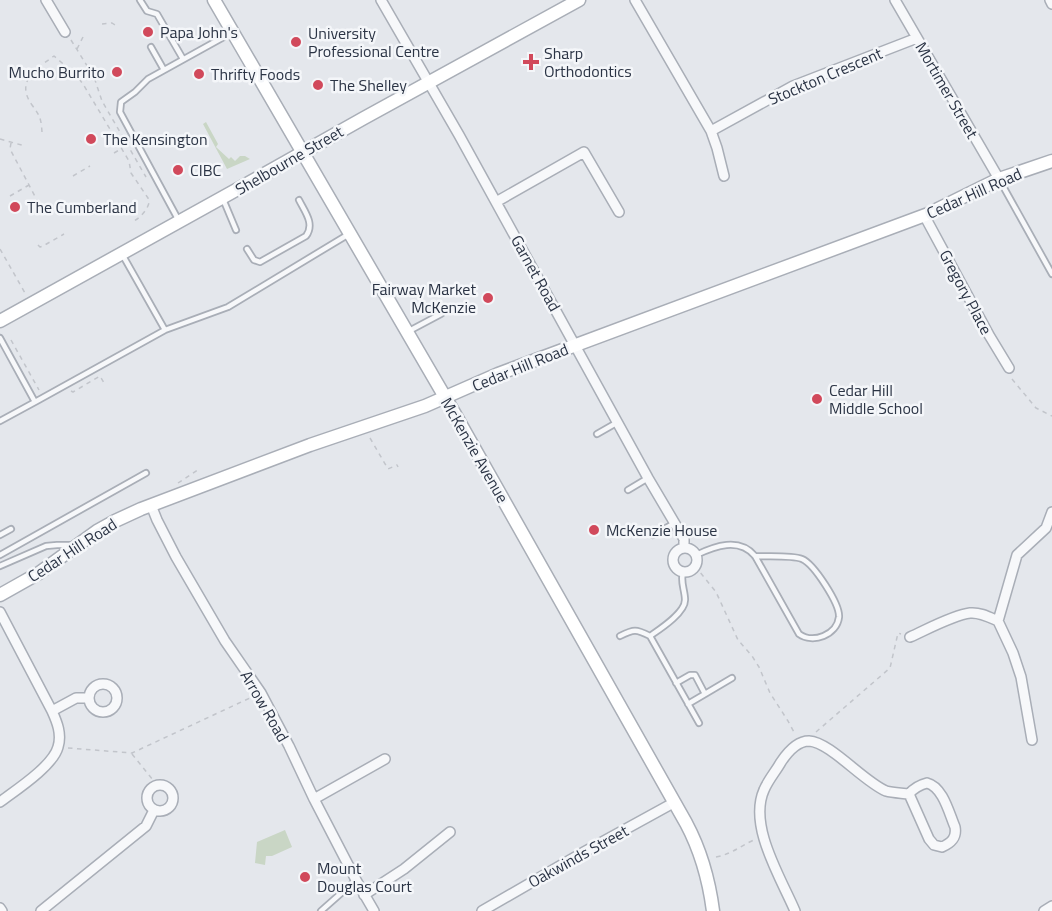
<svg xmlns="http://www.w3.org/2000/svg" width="1052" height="911" viewBox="0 0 1052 911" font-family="'Titillium Web',sans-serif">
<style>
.green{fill:#c9d6c5}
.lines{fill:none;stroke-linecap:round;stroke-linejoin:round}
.lane-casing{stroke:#a9aeb7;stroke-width:8}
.street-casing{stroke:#a9aeb7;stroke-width:12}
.secondary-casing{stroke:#a9aeb7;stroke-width:15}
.path{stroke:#c2c5cb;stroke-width:1.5;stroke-dasharray:4.5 4.5;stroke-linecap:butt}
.lane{stroke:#f7f8fa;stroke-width:4.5}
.street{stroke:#f7f8fa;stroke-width:9}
.secondary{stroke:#fff;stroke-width:12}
.poi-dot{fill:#d1495b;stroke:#f4f6f9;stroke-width:2}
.labels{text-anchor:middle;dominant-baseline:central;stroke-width:5;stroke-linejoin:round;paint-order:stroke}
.poi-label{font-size:16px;fill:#2b3445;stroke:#f4f6f9;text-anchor:start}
.street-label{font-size:16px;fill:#2b3445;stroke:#f4f6f9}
</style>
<rect width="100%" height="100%" fill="#e4e7ec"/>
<path class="green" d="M 206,122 L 218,144 L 216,147 L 229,159 L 231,157 L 235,161 L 240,156 L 245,156 L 250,159 L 227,169 L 203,124 Z
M 285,830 L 292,847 L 272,856 L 266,856 L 265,865 L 255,863 L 257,842 Z"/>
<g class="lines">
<defs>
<path id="lane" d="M 140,0 L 147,11 L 157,14 L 183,59
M 151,47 L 164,70
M 999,179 L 1052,274
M 223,199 L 236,230
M 179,221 L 120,112 L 121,102 L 135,92 L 148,79 L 231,33
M 247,249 L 254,260 L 260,262 L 306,236 C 315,224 305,212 299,200
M 122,254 L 165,330
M 409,331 L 441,314
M 0,338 L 35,402 L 0,421
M 35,402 L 165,330 L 228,307 L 349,234
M 597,434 L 618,422
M 628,490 L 648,478
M 0,535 L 11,529
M 653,535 L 675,523
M 0,555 L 146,473
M 696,555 C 715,546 739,537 755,556 L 799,634 C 813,644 837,635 839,617 C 840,604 814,564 802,559 C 791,555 768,557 755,556
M 0,566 L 46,546 L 57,545 L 71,545
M 683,572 C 680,582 685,590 685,600 C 685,613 660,629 650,636 L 699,723
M 620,636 C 634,629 636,629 650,636
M 676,683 L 690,675 L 695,675 L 705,694 L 688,704
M 705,694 L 732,678
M 321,911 L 356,880"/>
<path id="street" d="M 46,0 L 65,32
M 381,0 L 459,135 L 648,478 L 684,539 L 684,548
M 635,0 L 711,131 L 717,148 L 724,176
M 895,0 L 999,179
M 1050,0 L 1052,4
M 711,131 L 793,86 L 917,38
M 496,202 L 584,152 L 619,212
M 924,215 L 989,335 L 1009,368
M 151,505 L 157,520 L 176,557 L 225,641 L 261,693 L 289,746 L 314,799 L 356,880 L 374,911
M673 560a12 12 0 1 1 24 0a12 12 0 1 1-24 0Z
M 0,612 L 52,711 C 57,722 62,734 58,747 C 53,766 16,790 0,802
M 998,621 L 1013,653 L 1021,677 L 1032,740
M 910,637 C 926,630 953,615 970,613 C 980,612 989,617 998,621 L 1017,555 L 1046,528 L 1052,512
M89 698a14 14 0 1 1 28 0a14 14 0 1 1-28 0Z
M 52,711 L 76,698 L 88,698
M 927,783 C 943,787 949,813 955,827 C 957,838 951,843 942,847 L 934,845 L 929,839 L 909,794 C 914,788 919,785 927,783 Z
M147 798a13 13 0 1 1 26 0a13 13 0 1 1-26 0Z
M 314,799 L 385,759
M 364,895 L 404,869 L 450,832
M 0,908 L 2,911
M 41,911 L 146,826 L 154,810
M 482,911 L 584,852 L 675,802
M 795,911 C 781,878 748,826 764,790 C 768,780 776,771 781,762 C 787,753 797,741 809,741 C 830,742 864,782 886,791 C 893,793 902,793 909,794
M 1044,911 L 1052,906"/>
<path id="secondary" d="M 214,0 L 456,416 L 686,823 C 701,851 709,880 713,911
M 0,321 L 245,185 L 364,118 L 579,0
M 0,595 L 39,573 L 97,531 L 115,521 L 141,509 L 310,445 L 425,406 L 498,374 L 928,214 L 999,179 L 1052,161"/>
</defs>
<use href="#lane" class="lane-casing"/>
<use href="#street" class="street-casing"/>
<use href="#secondary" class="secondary-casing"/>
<path class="path" d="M 102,24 L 112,23 L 118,27
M 71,40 L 94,77 L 102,101 L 146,177
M 77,49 L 83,37
M 42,132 C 41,118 40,116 32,105 C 15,81 36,69 54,56 L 76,75 L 83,84 L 129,161 L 131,173 L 148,198 L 149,203 C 147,210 141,217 134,221
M 0,139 L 25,146
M 11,143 L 10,149 L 39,204 L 56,209
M 114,153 L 121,149
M 73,176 L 90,166
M 10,196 L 29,185
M 38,245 L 40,247 L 43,246 L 64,234
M 0,249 L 25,293
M 11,340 L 39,390
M 1012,379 L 1036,408 L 1052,416
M 71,391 L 73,392 L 100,376 L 104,383
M 370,438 L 388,469 L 397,465 L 398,467
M 178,483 L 199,469
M 695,566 L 716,592 L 738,640 L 752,656 L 759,667 L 770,693 L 788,721 L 795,734
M 816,732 L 890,668 L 898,633 L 901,634
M 68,748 L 132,753 L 252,697
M 132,754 L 157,785
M 716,857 C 732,854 740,846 754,840"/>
<use href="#lane" class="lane"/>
<use href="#street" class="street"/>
<use href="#secondary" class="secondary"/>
</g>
<g class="poi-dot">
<circle cx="148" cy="32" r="6"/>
<circle cx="296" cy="42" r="6"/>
<path d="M528 53h6v6h6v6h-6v6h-6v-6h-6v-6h6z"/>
<circle cx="117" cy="72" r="6"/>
<circle cx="199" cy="74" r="6"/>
<circle cx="318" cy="85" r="6"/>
<circle cx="91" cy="139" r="6"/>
<circle cx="178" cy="170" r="6"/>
<circle cx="15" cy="207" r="6"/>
<circle cx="488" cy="298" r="6"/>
<circle cx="817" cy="399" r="6"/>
<circle cx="594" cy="530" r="6"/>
<circle cx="305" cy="877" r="6"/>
</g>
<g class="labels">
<g class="poi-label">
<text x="160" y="32">Papa John's</text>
<text x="308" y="33">University<tspan x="308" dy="18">Professional Centre</tspan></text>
<text x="544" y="53">Sharp<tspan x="544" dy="18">Orthodontics</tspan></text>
<text x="105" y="72" text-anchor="end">Mucho Burrito</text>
<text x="211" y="74">Thrifty Foods</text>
<text x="330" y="85">The Shelley</text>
<text x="103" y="139">The Kensington</text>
<text x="190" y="170">CIBC</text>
<text x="27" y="207">The Cumberland</text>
<text x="476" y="289" text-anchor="end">Fairway Market<tspan x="476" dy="18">McKenzie</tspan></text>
<text x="829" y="390">Cedar Hill<tspan x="829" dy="18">Middle School</tspan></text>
<text x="606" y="530">McKenzie House</text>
<text x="317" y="868">Mount<tspan x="317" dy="18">Douglas Court</tspan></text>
</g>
<g class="street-label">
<text transform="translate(825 76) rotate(-23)">Stockton Crescent</text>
<text transform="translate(947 90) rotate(60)">Mortimer Street</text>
<text transform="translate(289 160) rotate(-30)">Shelbourne Street</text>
<text transform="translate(974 193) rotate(-24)">Cedar Hill Road</text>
<text transform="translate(536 273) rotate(61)">Garnet Road</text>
<text transform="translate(966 292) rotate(62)">Gregory Place</text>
<text transform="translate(520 367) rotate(-22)">Cedar Hill Road</text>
<text transform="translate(475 450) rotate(60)">McKenzie Avenue</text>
<text transform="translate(72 550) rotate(-33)">Cedar Hill Road</text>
<text transform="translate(265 706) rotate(60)">Arrow Road</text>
<text transform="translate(578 856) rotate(-29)">Oakwinds Street</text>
</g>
</g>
</svg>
